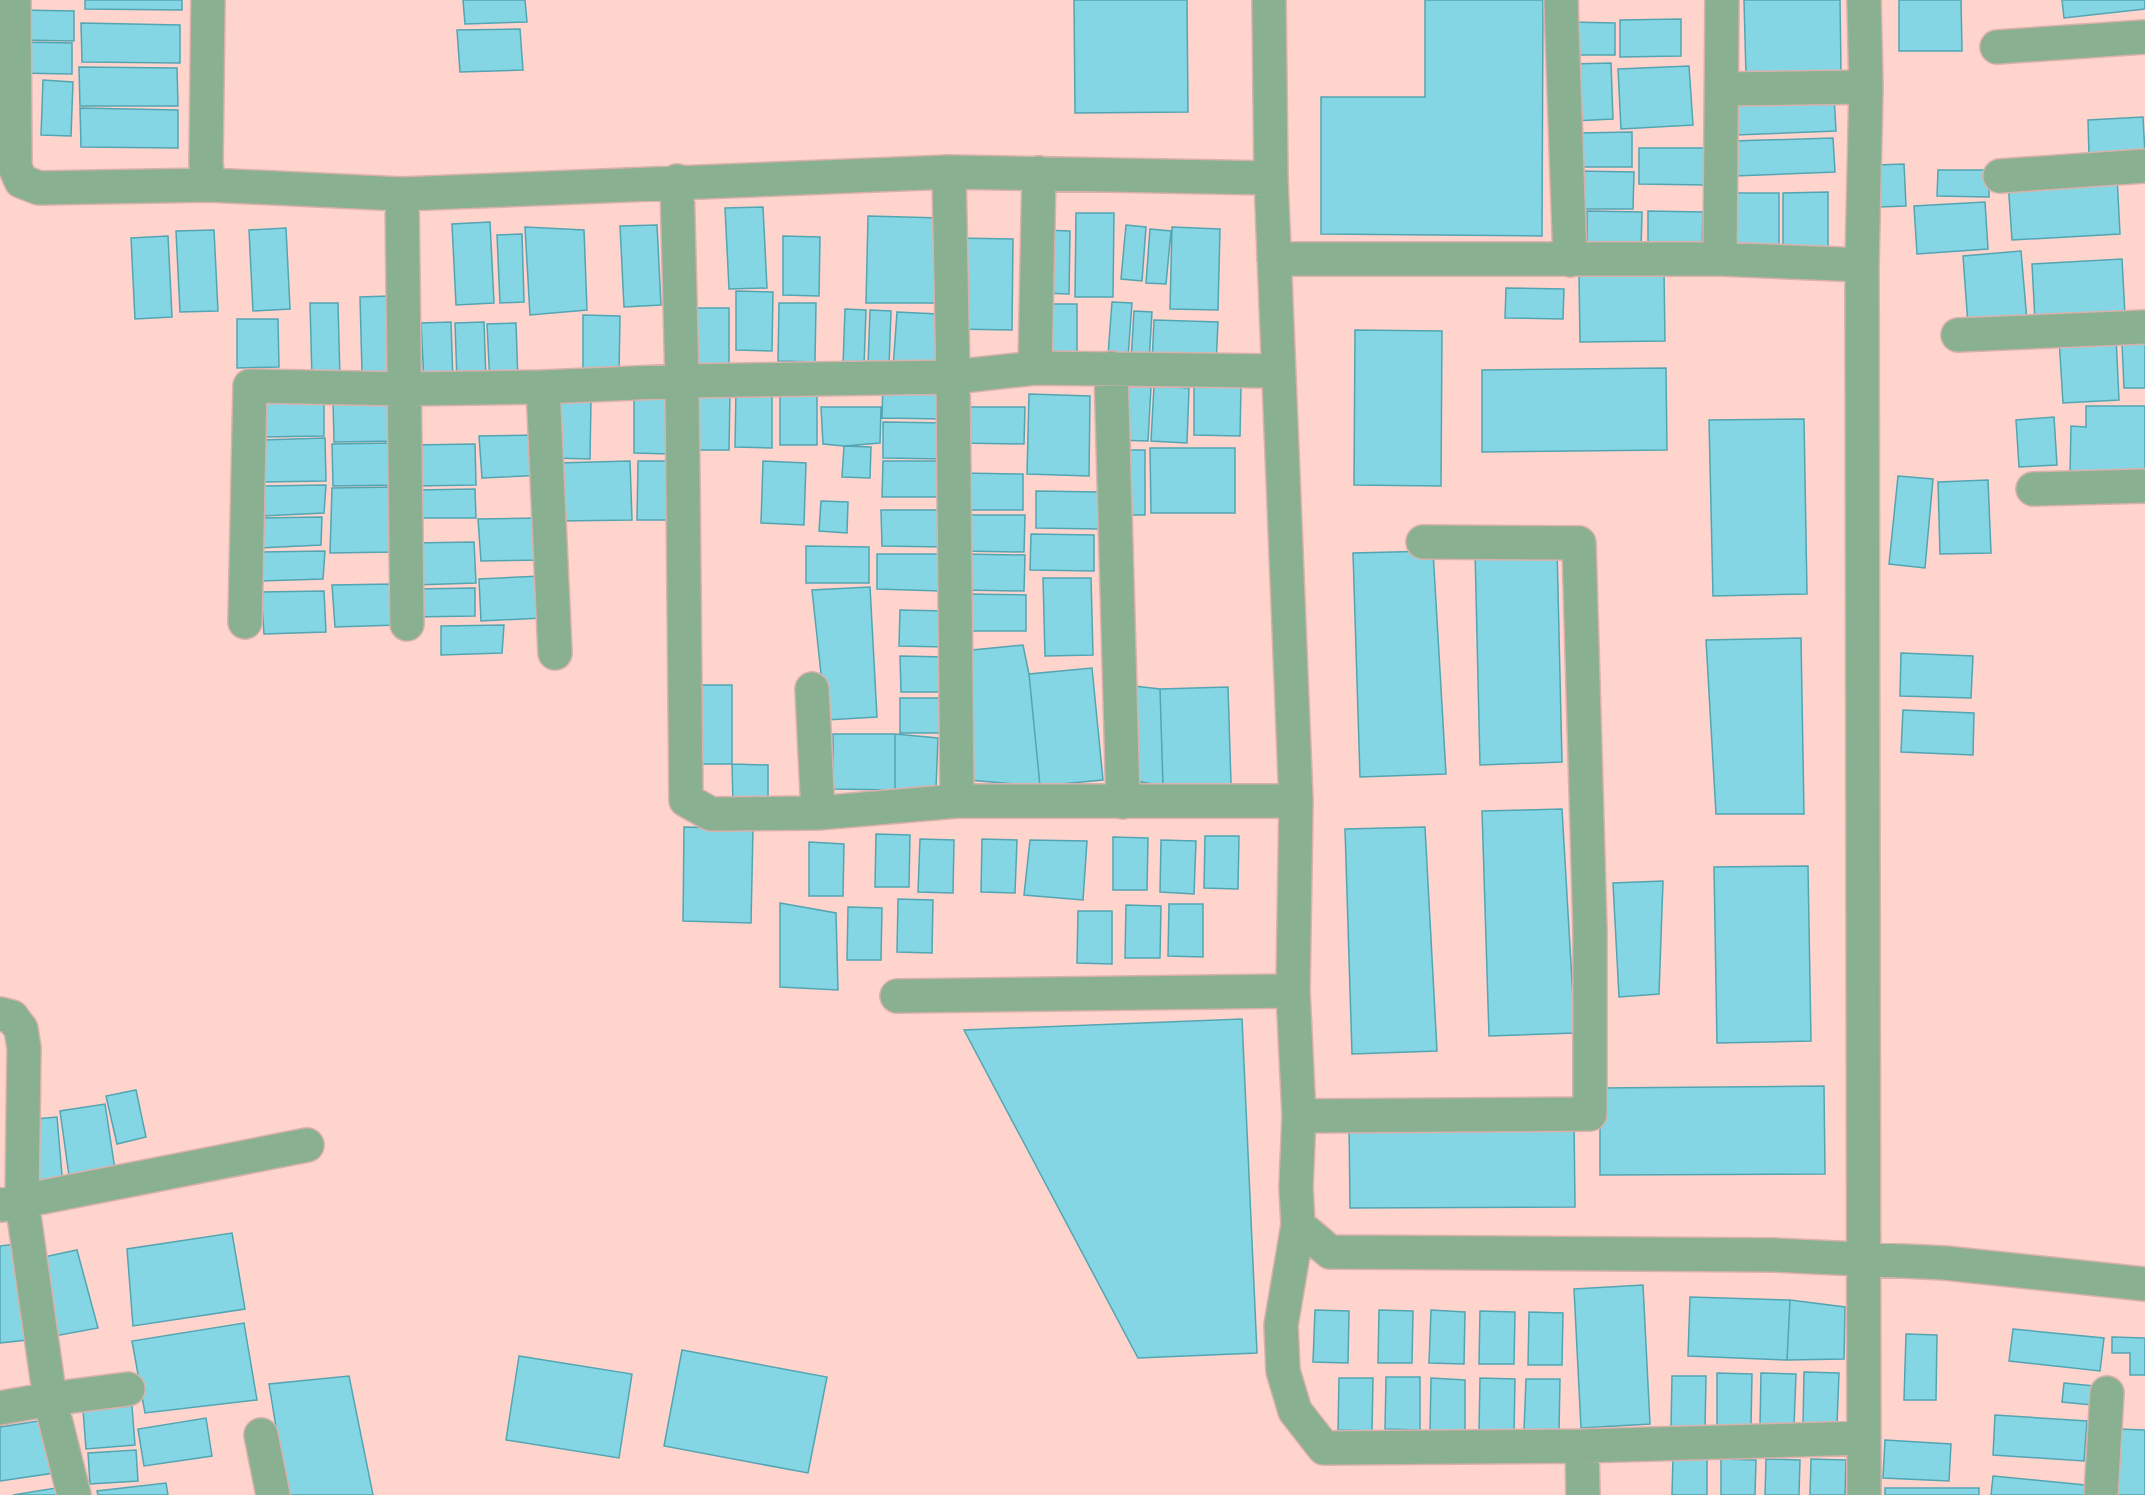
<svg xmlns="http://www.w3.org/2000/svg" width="2145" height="1495" viewBox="0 0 2145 1495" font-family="Helvetica,sans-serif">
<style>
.building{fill:#85d6e4;stroke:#53a5b2;stroke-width:1.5}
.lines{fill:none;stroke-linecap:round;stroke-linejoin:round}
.minor-casing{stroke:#d9b1ab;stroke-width:36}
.minor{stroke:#89b090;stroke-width:33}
</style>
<rect width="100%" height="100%" fill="#ffd4cd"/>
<path class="building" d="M 85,0 L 182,0 L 182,10 L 85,9 Z
M 463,0 L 525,0 L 527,22 L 465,24 Z
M 1074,0 L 1187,0 L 1188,112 L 1075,113 Z
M 1425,0 L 1543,0 L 1542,236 L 1321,234 L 1321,97 L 1425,97 Z
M 1744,0 L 1840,0 L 1841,74 L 1746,76 Z
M 1899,0 L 1961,0 L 1962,51 L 1899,51 Z
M 2062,0 L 2145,0 L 2145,9 L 2064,18 Z
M 19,10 L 74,11 L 74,41 L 19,40 Z
M 1681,19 L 1681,56 L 1620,57 L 1620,20 Z
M 1569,22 L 1615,23 L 1615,55 L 1568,55 Z
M 81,23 L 180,25 L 180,63 L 82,62 Z
M 520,29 L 523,70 L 460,72 L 457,30 Z
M 17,42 L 72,43 L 72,74 L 17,73 Z
M 1611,63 L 1613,119 L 1573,121 L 1571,64 Z
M 1689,66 L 1693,125 L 1621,129 L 1618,69 Z
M 79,67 L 177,68 L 178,106 L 80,106 Z
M 43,80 L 73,82 L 71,136 L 41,135 Z
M 1834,96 L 1836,131 L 1736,135 L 1735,100 Z
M 80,108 L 178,110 L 178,148 L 81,147 Z
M 2143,117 L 2145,154 L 2089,156 L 2088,120 Z
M 1632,132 L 1632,167 L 1577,167 L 1579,133 Z
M 1833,138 L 1835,172 L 1735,176 L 1733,141 Z
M 1639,148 L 1706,148 L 1706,185 L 1639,184 Z
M 1904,164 L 1906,206 L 1879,207 L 1877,165 Z
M 1938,170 L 1989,170 L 1989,197 L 1937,196 Z
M 1579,171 L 1634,172 L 1633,209 L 1578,209 Z
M 2117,176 L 2120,234 L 2012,240 L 2008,181 Z
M 1828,192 L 1828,254 L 1783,254 L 1783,193 Z
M 1734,193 L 1779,193 L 1779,255 L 1733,255 Z
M 1985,202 L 1988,249 L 1917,254 L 1914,206 Z
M 763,207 L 767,288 L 729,289 L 725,208 Z
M 1587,211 L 1642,212 L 1641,250 L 1587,249 Z
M 1648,211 L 1703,212 L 1702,250 L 1648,249 Z
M 1076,213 L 1114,213 L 1113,297 L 1075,297 Z
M 868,216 L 941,218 L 941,303 L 866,303 Z
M 490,222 L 494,303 L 456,305 L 452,224 Z
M 657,225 L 661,305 L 624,307 L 620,226 Z
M 1126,225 L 1146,227 L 1142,281 L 1121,279 Z
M 525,227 L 584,230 L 587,310 L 530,315 Z
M 1172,227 L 1220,229 L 1218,310 L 1170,309 Z
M 286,228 L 290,309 L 253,311 L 249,230 Z
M 1150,229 L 1171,231 L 1166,284 L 1146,283 Z
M 214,230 L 218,311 L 180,312 L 176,231 Z
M 1043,230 L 1070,231 L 1069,294 L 1042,293 Z
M 522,234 L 524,302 L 500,303 L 497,235 Z
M 168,236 L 172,317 L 135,319 L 131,238 Z
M 783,236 L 820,237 L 819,296 L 783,295 Z
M 956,238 L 1013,239 L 1012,330 L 955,329 Z
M 2021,251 L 2027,321 L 1968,325 L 1963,256 Z
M 2122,259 L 2125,315 L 2035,321 L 2032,264 Z
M 1664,273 L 1665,341 L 1580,342 L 1579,274 Z
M 1506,288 L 1564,289 L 1563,319 L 1505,318 Z
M 736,291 L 773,292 L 772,351 L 736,350 Z
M 389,296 L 391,372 L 362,373 L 360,297 Z
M 1112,302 L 1132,303 L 1128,357 L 1108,355 Z
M 310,303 L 338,303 L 340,379 L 312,380 Z
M 779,303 L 816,303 L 815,362 L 778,361 Z
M 1039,304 L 1077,304 L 1077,362 L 1039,362 Z
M 693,308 L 729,308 L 729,367 L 692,366 Z
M 845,309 L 866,310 L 864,366 L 843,365 Z
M 870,310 L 891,311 L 889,367 L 868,366 Z
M 1134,311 L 1152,312 L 1149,362 L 1131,361 Z
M 897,312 L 938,314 L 936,370 L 893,369 Z
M 583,315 L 620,316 L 619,374 L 583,374 Z
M 237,319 L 278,319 L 279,367 L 237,368 Z
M 1154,320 L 1218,322 L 1216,365 L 1152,364 Z
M 451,322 L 453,381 L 424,382 L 421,323 Z
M 484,322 L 486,380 L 457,382 L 455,323 Z
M 516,323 L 518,382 L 490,384 L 487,324 Z
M 1355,330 L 1442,331 L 1441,486 L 1354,485 Z
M 2116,337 L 2119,400 L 2063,403 L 2059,339 Z
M 2145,342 L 2145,388 L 2124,388 L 2122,343 Z
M 1666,368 L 1667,450 L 1482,452 L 1482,370 Z
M 883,382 L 946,383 L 946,419 L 882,418 Z
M 1116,385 L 1151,387 L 1148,441 L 1116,440 Z
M 1194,385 L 1241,386 L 1240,436 L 1194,435 Z
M 780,386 L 817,386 L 817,445 L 780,445 Z
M 1154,386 L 1189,388 L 1187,443 L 1151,441 Z
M 736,388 L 772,389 L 772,448 L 735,447 Z
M 693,391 L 730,391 L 729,450 L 693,450 Z
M 324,394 L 324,436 L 262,437 L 261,395 Z
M 634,394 L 671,395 L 670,454 L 634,453 Z
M 1029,394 L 1090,396 L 1089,476 L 1027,474 Z
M 396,399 L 397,441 L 334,442 L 333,400 Z
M 555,399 L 591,400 L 590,459 L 554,458 Z
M 2086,406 L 2145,406 L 2145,475 L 2070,475 L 2071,426 L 2086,427 Z
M 821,407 L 881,407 L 880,443 L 844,446 L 823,444 Z
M 961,407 L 1025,407 L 1024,444 L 961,443 Z
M 2054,417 L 2057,465 L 2019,467 L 2016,420 Z
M 1804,419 L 1807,594 L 1713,596 L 1709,420 Z
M 883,422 L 947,423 L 946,459 L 883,458 Z
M 542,435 L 544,475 L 482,478 L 479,436 Z
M 325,438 L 326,481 L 263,482 L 263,440 Z
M 394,443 L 395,485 L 333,486 L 332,444 Z
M 475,444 L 476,485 L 414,486 L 413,445 Z
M 844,446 L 871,447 L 870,478 L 842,477 Z
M 1150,448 L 1235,448 L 1235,513 L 1151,513 Z
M 1121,450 L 1145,450 L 1145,515 L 1121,515 Z
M 630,461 L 632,520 L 559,521 L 557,463 Z
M 638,461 L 674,461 L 674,520 L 637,520 Z
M 763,461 L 806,463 L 804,525 L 761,523 Z
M 883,461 L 946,461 L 946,497 L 882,497 Z
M 960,473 L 1023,474 L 1023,510 L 959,510 Z
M 1898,476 L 1933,479 L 1925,568 L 1889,564 Z
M 1988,480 L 1991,553 L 1940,554 L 1938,482 Z
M 326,485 L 324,513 L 262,516 L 263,486 Z
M 395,487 L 393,552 L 330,553 L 332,488 Z
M 475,489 L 476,518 L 414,518 L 414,490 Z
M 1036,491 L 1099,492 L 1099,529 L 1036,528 Z
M 821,501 L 848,502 L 847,533 L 819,531 Z
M 881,510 L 945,510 L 945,547 L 882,546 Z
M 961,515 L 1025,515 L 1024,552 L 961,551 Z
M 322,517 L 321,545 L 259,548 L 259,518 Z
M 541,518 L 543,560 L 481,561 L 478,519 Z
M 1031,534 L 1094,535 L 1094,571 L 1030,570 Z
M 474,542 L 476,583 L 414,585 L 411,543 Z
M 806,546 L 869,547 L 869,583 L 806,583 Z
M 1557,548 L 1562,762 L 1480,765 L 1475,550 Z
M 325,551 L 323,579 L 261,581 L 262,552 Z
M 1433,551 L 1446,774 L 1360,777 L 1353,553 Z
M 877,554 L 941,554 L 940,591 L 877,589 Z
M 961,554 L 1025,555 L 1024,591 L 961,590 Z
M 541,576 L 543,618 L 481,621 L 479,579 Z
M 1043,578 L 1091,578 L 1093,655 L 1045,656 Z
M 394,584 L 397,625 L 335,627 L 332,585 Z
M 870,587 L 877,717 L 826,720 L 812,590 Z
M 475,588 L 475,616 L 412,617 L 412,589 Z
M 324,591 L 326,632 L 264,634 L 261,592 Z
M 963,594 L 1026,595 L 1026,631 L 962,631 Z
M 900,610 L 946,611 L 945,647 L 899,646 Z
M 504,625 L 502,653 L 441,655 L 441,626 Z
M 1801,638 L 1804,814 L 1716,814 L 1706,640 Z
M 1023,645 L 1029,674 L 1040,786 L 968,780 L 962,651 Z
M 1901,653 L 1973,656 L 1971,698 L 1900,696 Z
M 900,656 L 946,657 L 947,692 L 901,692 Z
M 1092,668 L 1103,780 L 1040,786 L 1029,674 Z
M 694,685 L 732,685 L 732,764 L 694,764 Z
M 1134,686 L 1160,689 L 1163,786 L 1136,781 Z
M 1228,687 L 1231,784 L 1163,786 L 1160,689 Z
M 900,698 L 946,698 L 946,733 L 900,733 Z
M 1903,710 L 1974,713 L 1973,755 L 1901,752 Z
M 833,734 L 895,734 L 895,790 L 833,789 Z
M 895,734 L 938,738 L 936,788 L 895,790 Z
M 732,764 L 768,765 L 768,803 L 733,803 Z
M 1562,809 L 1575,1033 L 1489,1036 L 1482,811 Z
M 684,827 L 753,829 L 751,923 L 683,921 Z
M 1425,827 L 1437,1051 L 1352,1054 L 1345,829 Z
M 876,834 L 910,835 L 909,887 L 875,887 Z
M 1205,836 L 1239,836 L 1238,889 L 1204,888 Z
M 1113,837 L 1148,838 L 1147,890 L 1113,890 Z
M 920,839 L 954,840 L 953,893 L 918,892 Z
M 982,839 L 1017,840 L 1015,893 L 981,892 Z
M 1030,840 L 1087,841 L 1083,900 L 1024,895 Z
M 1161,840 L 1196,841 L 1194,894 L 1160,892 Z
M 809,842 L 844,844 L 843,896 L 809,896 Z
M 1808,866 L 1811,1041 L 1717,1043 L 1714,867 Z
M 1663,881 L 1659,994 L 1619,997 L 1613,883 Z
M 898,899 L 933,900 L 932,953 L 897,952 Z
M 780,903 L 836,913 L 838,990 L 780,987 Z
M 1169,904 L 1203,904 L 1203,957 L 1168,956 Z
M 1126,905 L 1161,906 L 1160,958 L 1125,958 Z
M 848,907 L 882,908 L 881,960 L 847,960 Z
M 1078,911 L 1112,911 L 1112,964 L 1077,963 Z
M 1242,1019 L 1257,1353 L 1138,1358 L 964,1030 Z
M 1824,1086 L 1825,1174 L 1600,1175 L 1600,1088 Z
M 136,1090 L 146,1137 L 117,1144 L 106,1096 Z
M 105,1104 L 116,1176 L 70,1183 L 60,1111 Z
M 57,1117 L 63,1187 L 30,1190 L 24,1120 Z
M 1574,1119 L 1575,1207 L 1350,1208 L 1349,1121 Z
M 232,1233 L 245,1309 L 133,1326 L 127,1249 Z
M 16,1244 L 27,1340 L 0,1343 L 0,1246 Z
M 77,1250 L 98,1328 L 55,1336 L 39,1258 Z
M 1643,1285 L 1650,1424 L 1581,1428 L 1574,1289 Z
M 1690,1297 L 1790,1300 L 1787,1360 L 1688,1356 Z
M 1790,1300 L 1845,1307 L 1844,1359 L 1787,1360 Z
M 1315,1310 L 1349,1311 L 1348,1363 L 1313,1362 Z
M 1379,1310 L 1413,1311 L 1412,1363 L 1378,1363 Z
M 1431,1310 L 1465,1312 L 1464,1364 L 1429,1363 Z
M 1480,1311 L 1515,1312 L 1514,1364 L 1479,1364 Z
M 1529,1312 L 1563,1313 L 1562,1365 L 1528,1365 Z
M 244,1323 L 257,1400 L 145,1413 L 132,1341 Z
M 2013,1329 L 2104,1338 L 2100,1371 L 2009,1361 Z
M 1906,1334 L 1937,1335 L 1936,1400 L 1904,1400 Z
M 2112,1337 L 2145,1338 L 2145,1375 L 2130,1375 L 2130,1353 L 2112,1353 Z
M 682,1350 L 827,1377 L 808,1473 L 664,1446 Z
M 519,1356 L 632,1374 L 619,1458 L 506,1440 Z
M 1804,1372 L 1839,1373 L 1837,1425 L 1803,1425 Z
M 1717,1373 L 1752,1374 L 1751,1426 L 1717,1426 Z
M 1761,1373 L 1796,1374 L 1794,1426 L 1760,1426 Z
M 349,1376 L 373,1495 L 287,1495 L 269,1384 Z
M 1672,1376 L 1706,1376 L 1705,1429 L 1671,1428 Z
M 1386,1377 L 1420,1377 L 1420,1430 L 1385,1429 Z
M 1339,1378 L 1373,1378 L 1372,1431 L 1338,1430 Z
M 1431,1378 L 1465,1380 L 1465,1432 L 1430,1431 Z
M 1480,1378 L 1515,1379 L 1514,1432 L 1479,1431 Z
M 1526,1379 L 1560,1379 L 1559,1432 L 1524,1431 Z
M 2064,1383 L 2094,1386 L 2092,1405 L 2062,1402 Z
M 132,1406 L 135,1445 L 86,1449 L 83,1410 Z
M 1995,1415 L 2087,1421 L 2084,1461 L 1993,1455 Z
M 206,1418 L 212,1456 L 144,1466 L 138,1429 Z
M 45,1420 L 54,1473 L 0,1481 L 0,1427 Z
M 2118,1429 L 2145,1430 L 2145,1495 L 2114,1495 Z
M 1885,1440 L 1951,1444 L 1949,1481 L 1883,1478 Z
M 136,1450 L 138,1481 L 90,1484 L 88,1453 Z
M 1673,1457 L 1707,1457 L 1707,1495 L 1672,1495 Z
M 1721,1459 L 1756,1460 L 1755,1495 L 1721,1495 Z
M 1766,1459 L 1800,1460 L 1799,1495 L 1765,1495 Z
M 1811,1459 L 1846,1460 L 1845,1495 L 1810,1495 Z
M 1993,1476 L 2085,1485 L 2084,1495 L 1991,1495 Z
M 166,1483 L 168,1495 L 98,1495 L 97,1491 Z
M 62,1487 L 64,1495 L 13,1495 Z
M 1885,1488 L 1979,1488 L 1979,1495 L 1885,1495 Z"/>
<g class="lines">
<defs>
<path id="minor" d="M 14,0 L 15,167 L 21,181 L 39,188 L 209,185
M 208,0 L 206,164 L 209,185 L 402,194 L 949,172 L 1271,178
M 1269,0 L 1271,178 L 1296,801 L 1293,991 L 1299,1116 L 1296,1187 L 1298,1225 L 1330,1252 L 1773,1255 L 1945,1263 L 2145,1284
M 1561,0 L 1570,260
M 1997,47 L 2145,37
M 1723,89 L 1866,87
M 949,172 L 953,377 L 957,801
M 2000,176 L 2145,166
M 677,181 L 682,381 L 686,800 L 711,814 L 818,813 L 957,801 L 1296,801
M 402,194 L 407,624
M 1274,259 L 1720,259 L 1862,265
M 1720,259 L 1722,0
M 1958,335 L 2145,327
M 1035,368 L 1039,173
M 1111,368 L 1123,802
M 543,387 L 555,653
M 2033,489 L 2145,486
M 245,622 L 250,386 L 404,389 L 543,387 L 682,381 L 953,377 L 1035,368 L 1278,371
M 812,689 L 818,813
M 897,996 L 1293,991
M 0,1014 L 12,1017 L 21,1029 L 24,1048 L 22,1202 L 50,1399 L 74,1495
M 1299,1116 L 1590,1114 L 1590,930 L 1579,543 L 1423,542
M 2,1205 L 307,1145
M 1298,1225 L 1281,1325 L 1283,1371 L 1295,1411 L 1324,1448 L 1582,1446 L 1864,1438
M 0,1408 L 50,1399 L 128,1389
M 261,1435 L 273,1495
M 1582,1446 L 1583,1495
M 1864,1495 L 1862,265 L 1866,87 L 1864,0
M 2101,1495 L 2107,1393"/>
</defs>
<use href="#minor" class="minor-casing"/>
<use href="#minor" class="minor"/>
</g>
</svg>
